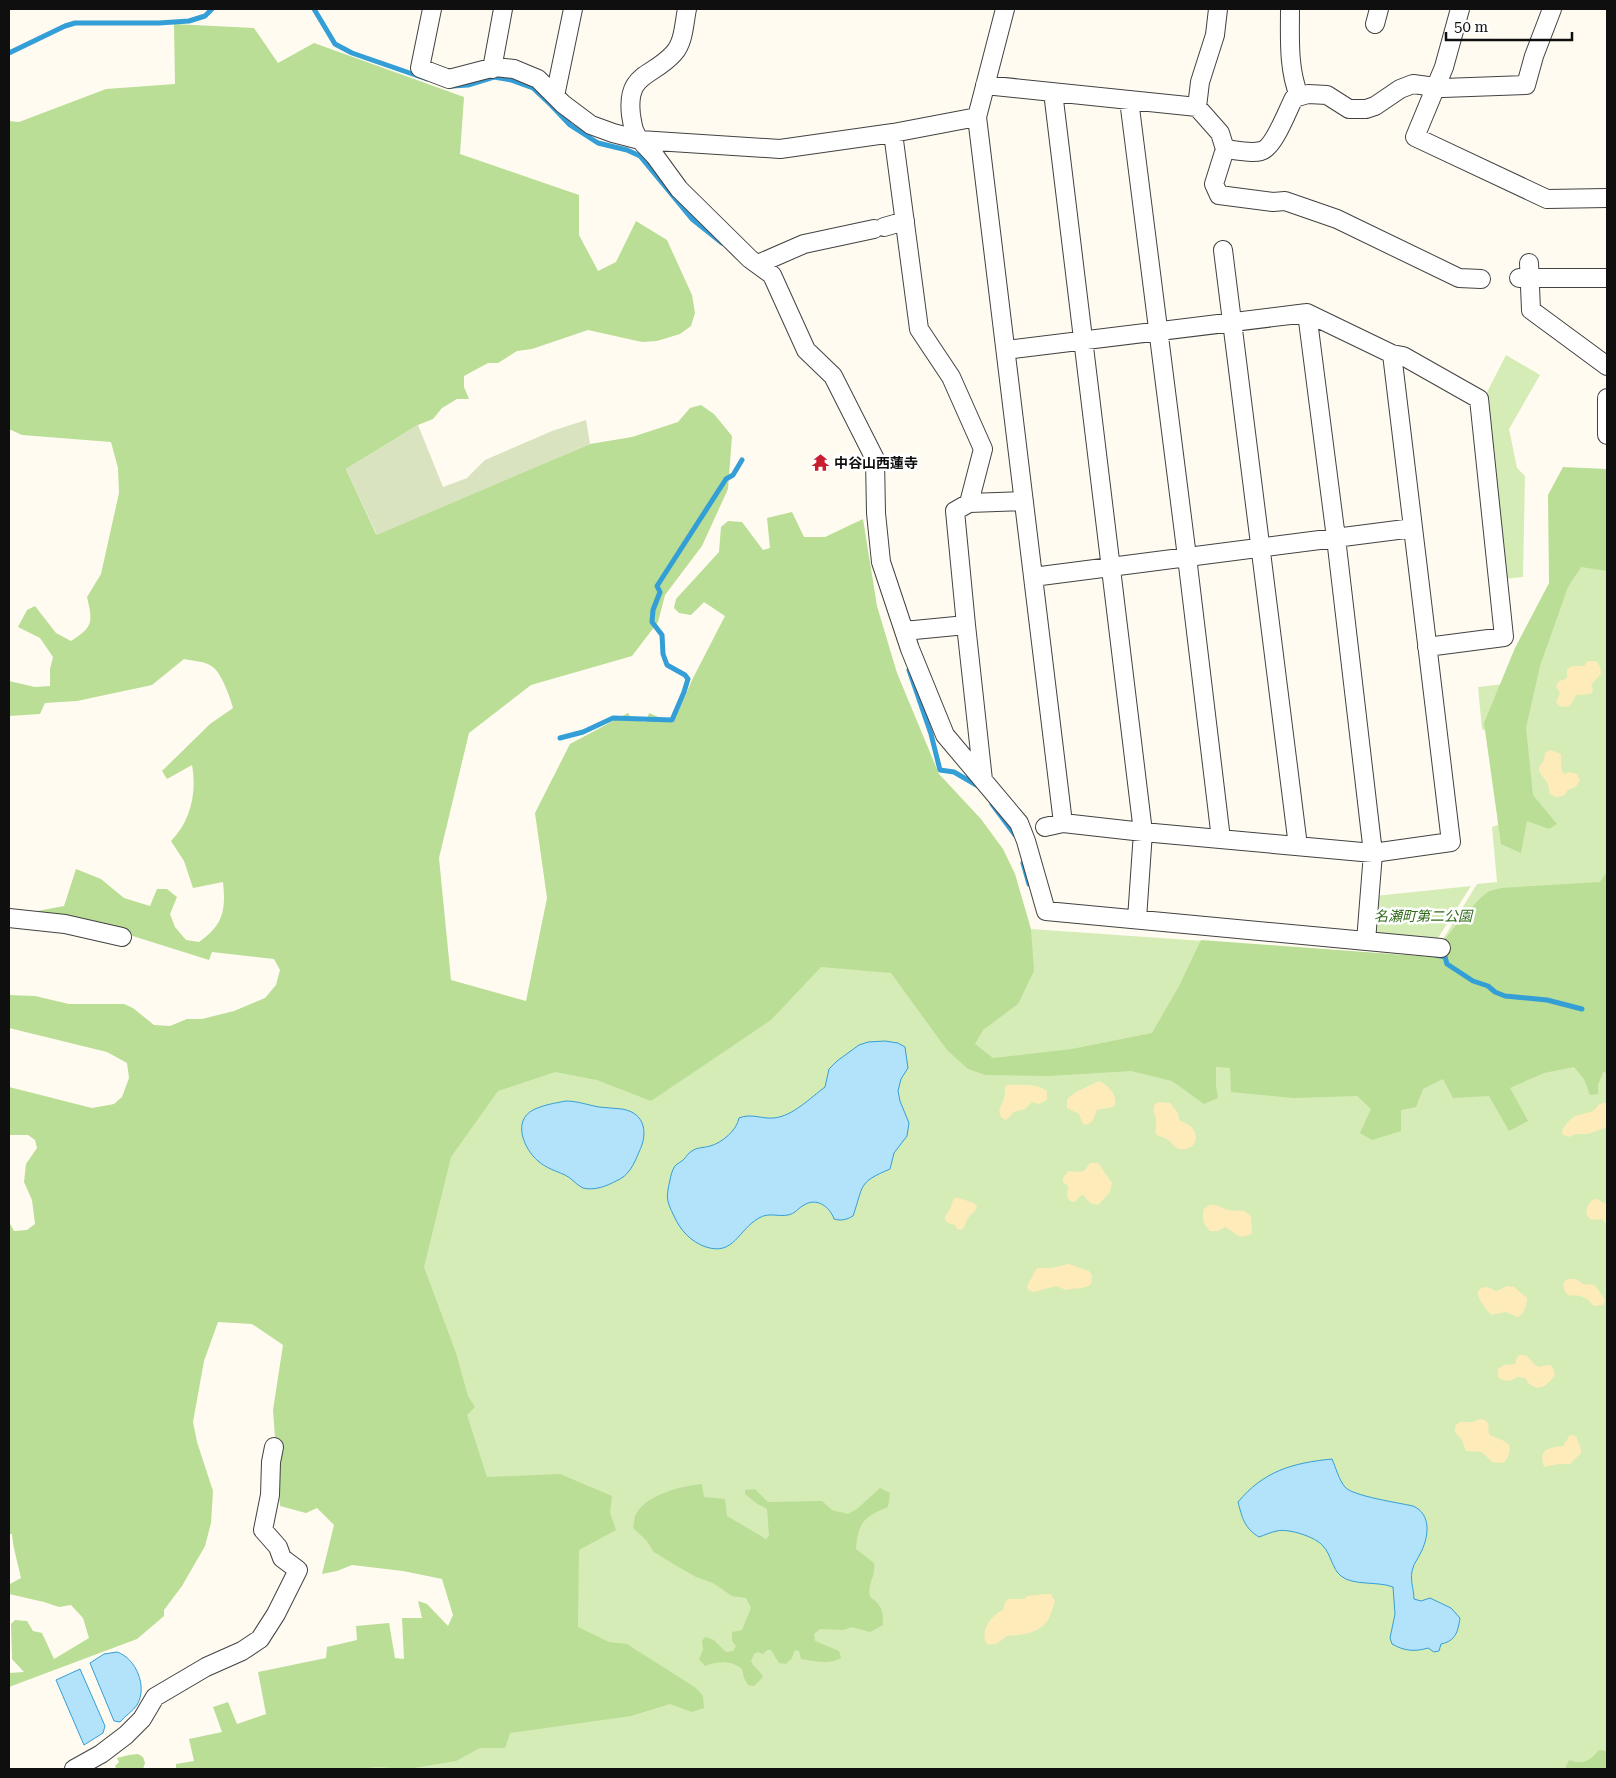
<svg xmlns="http://www.w3.org/2000/svg" width="1616" height="1778" viewBox="0 0 1616 1778" font-family="'Roboto Serif','Noto Sans JP',serif">
<style>
.green{fill:#d6ecb7}
.forest{fill:#bade95}
.sand{fill:#feebba}
.cemetery{fill:#dae3bf}
.water{fill:#b2e3fa;stroke:#349ed6}
.lines{fill:none;stroke-linecap:round;stroke-linejoin:round}
.stream{stroke:#349ed6;stroke-width:5}
.minor-casing{stroke:#424242;stroke-width:20}
.minor{stroke:#fff;stroke-width:18}
.labels{text-anchor:middle;dominant-baseline:central;stroke-width:5;stroke-linejoin:round;paint-order:stroke}
.poi-label{font-size:14px;font-weight:bold;fill:#0f0f0f;stroke:#fff;text-anchor:start}
.park-label{font-size:14px;font-style:italic;fill:#306b1a;stroke:#fff}
</style>
<rect width="100%" height="100%" fill="#fffbf1"/>
<path class="green" d="M 1506,355 L 1540,375 L 1509,429 L 1517,468 L 1525,476 L 1523,577 L 1503,579 L 1484,398 Z
M 1607,490 L 1607,1769 L 280,1769 L 492,1659 L 400,1361 L 446,1104 L 914,883 L 1031,929 L 1432,957 L 1477,884 L 1497,882 L 1492,827 L 1498,825 L 1492,734 L 1482,729 L 1478,687 L 1513,683 Z
M 1471,886 L 1436,941 L 1373,935 L 1375,896 Z"/>
<path class="forest" d="M 174,24 L 254,28 L 278,63 L 314,43 L 464,97 L 460,154 L 579,195 L 579,235 L 598,271 L 616,262 L 636,221 L 667,240 L 692,295 L 695,313 L 691,326 L 680,334 L 657,341 L 642,342 L 588,330 L 532,349 L 517,351 L 498,363 L 488,363 L 464,376 L 464,387 L 469,399 L 457,399 L 442,408 L 433,419 L 418,425 L 346,469 L 376,534 L 590,444 L 632,437 L 678,422 L 690,408 L 701,405 L 714,414 L 732,436 L 728,489 L 702,546 L 665,595 L 658,622 L 632,656 L 531,685 L 469,733 L 439,858 L 451,980 L 526,1001 L 547,898 L 535,813 L 570,744 L 628,713 L 633,720 L 646,722 L 649,713 L 673,723 L 693,678 L 725,616 L 704,602 L 691,615 L 679,613 L 674,608 L 676,599 L 719,552 L 721,527 L 728,521 L 742,522 L 763,550 L 770,548 L 767,518 L 792,512 L 804,537 L 825,537 L 863,519 L 877,606 L 897,673 L 939,774 L 981,819 L 1003,849 L 1015,874 L 1031,929 L 1034,971 L 1018,1004 L 983,1030 L 975,1044 L 993,1058 L 1072,1049 L 1152,1033 L 1178,988 L 1201,940 L 1432,957 C 1441,943 1477,897 1490,891 C 1493,890 1498,889 1501,888 L 1600,882 L 1607,871 L 1607,1073 L 1603,1072 L 1598,1085 L 1598,1094 L 1590,1095 L 1584,1079 L 1574,1067 L 1544,1073 L 1510,1088 L 1528,1121 L 1509,1131 L 1489,1096 L 1453,1098 L 1443,1079 L 1423,1089 L 1416,1107 L 1401,1110 L 1401,1131 L 1372,1140 L 1360,1133 L 1371,1109 L 1357,1096 L 1293,1098 L 1231,1092 L 1230,1068 L 1216,1067 L 1216,1086 L 1218,1098 L 1204,1104 L 1172,1081 L 1131,1071 L 1049,1076 L 985,1075 L 968,1069 L 947,1050 L 891,973 L 821,967 L 771,1020 L 651,1101 L 597,1080 L 555,1072 L 498,1091 L 451,1157 L 424,1267 L 456,1353 L 468,1396 L 475,1407 L 467,1415 L 487,1477 L 560,1474 L 612,1496 L 610,1513 L 616,1530 L 579,1550 L 578,1627 L 609,1642 L 627,1644 L 696,1688 L 703,1696 L 704,1708 L 692,1712 L 670,1704 L 631,1716 L 510,1733 L 505,1748 L 480,1748 L 456,1761 L 408,1769 L 378,1767 L 354,1769 L 176,1769 L 176,1764 L 194,1761 L 189,1739 L 222,1732 L 213,1707 L 228,1702 L 237,1724 L 266,1714 L 258,1672 L 326,1658 L 327,1647 L 357,1640 L 356,1626 L 389,1623 L 395,1658 L 404,1659 L 402,1618 L 422,1618 L 418,1601 L 427,1604 L 448,1626 L 453,1615 L 442,1579 L 403,1571 L 352,1565 L 337,1571 L 322,1574 L 334,1525 L 317,1508 L 306,1513 L 280,1506 L 273,1410 L 283,1345 L 252,1324 L 218,1322 L 204,1361 L 193,1422 L 197,1442 L 213,1491 L 211,1523 L 205,1546 L 182,1586 L 164,1610 L 164,1616 L 137,1639 L 9,1687 L 9,1673 L 24,1672 L 12,1659 L 11,1624 L 15,1620 L 27,1621 L 33,1631 L 42,1633 L 54,1659 L 89,1638 L 83,1618 L 71,1605 L 59,1607 L 44,1602 L 9,1594 L 10,1584 L 21,1578 C 18,1563 13,1549 12,1534 L 9,1534 L 9,1222 L 14,1231 L 27,1230 L 35,1224 L 32,1200 L 24,1182 L 26,1164 L 37,1148 L 35,1140 L 28,1135 L 9,1135 L 9,1087 L 92,1108 L 114,1104 L 122,1097 L 129,1078 L 127,1063 L 107,1052 L 9,1028 L 9,995 L 35,996 L 69,1004 L 124,1004 L 133,1008 L 154,1025 L 170,1026 L 187,1019 L 202,1019 L 234,1011 L 265,998 L 276,985 L 280,970 L 274,959 L 212,952 L 209,960 L 120,932 L 32,912 L 64,906 L 76,869 L 101,879 L 124,898 L 150,906 L 157,889 L 167,889 L 177,897 L 170,914 L 175,927 L 186,940 L 199,942 C 223,925 226,911 223,882 L 193,888 L 184,861 L 171,841 C 191,821 197,792 192,765 L 167,779 L 162,771 L 210,724 L 233,708 C 230,697 222,675 214,668 C 207,661 193,661 184,659 L 152,685 L 77,701 L 45,703 L 40,714 L 9,716 L 9,681 L 35,687 L 50,686 L 50,669 L 53,657 L 40,638 L 18,627 L 27,610 L 35,606 L 56,633 L 71,641 C 93,627 93,623 87,597 L 101,574 L 119,493 L 118,468 L 111,442 L 22,435 L 9,429 L 9,121 L 19,122 L 106,89 L 175,84 Z
M 1563,467 L 1607,469 L 1607,571 L 1581,567 L 1568,587 L 1540,666 L 1526,728 L 1533,795 L 1557,824 L 1549,829 L 1527,821 L 1521,853 L 1501,844 L 1484,723 L 1515,648 L 1549,583 L 1548,495 Z
M 702,1484 L 704,1497 L 725,1499 L 727,1516 L 766,1539 L 769,1536 L 767,1509 L 756,1503 L 745,1494 L 745,1490 L 755,1489 L 768,1502 L 822,1501 L 832,1510 L 848,1514 L 857,1509 L 880,1488 L 890,1493 L 888,1507 C 864,1517 858,1522 856,1549 L 874,1563 C 876,1578 867,1582 870,1597 C 882,1605 883,1611 883,1625 L 870,1632 L 852,1627 L 843,1630 L 820,1629 L 814,1634 L 815,1641 L 839,1651 L 841,1658 C 831,1665 813,1661 801,1659 L 799,1651 L 795,1650 L 792,1658 L 786,1664 L 779,1663 L 771,1650 L 767,1650 L 763,1654 L 758,1652 L 754,1654 L 751,1661 C 754,1668 760,1670 763,1677 L 754,1686 L 748,1685 L 744,1678 L 742,1669 C 731,1660 718,1661 705,1666 L 699,1659 L 703,1650 L 702,1641 L 705,1637 L 714,1640 L 726,1652 L 733,1651 L 736,1646 L 732,1641 L 732,1632 L 742,1630 L 751,1608 L 746,1598 L 732,1596 L 713,1583 L 696,1577 L 675,1565 L 654,1552 L 646,1540 L 633,1528 C 634,1525 634,1520 635,1516 C 644,1495 681,1486 702,1484 Z
M 1599,1750 L 1607,1751 L 1607,1769 L 1565,1769 L 1569,1760 C 1583,1765 1589,1762 1599,1750 Z
M 138,1754 L 143,1757 L 145,1763 L 143,1769 L 115,1769 L 116,1768 L 115,1766 L 119,1762 L 117,1758 L 129,1755 Z"/>
<path class="sand" d="M 1588,661 L 1596,661 L 1600,666 L 1601,674 L 1591,685 L 1593,690 L 1591,694 L 1576,695 L 1572,703 L 1568,707 L 1559,706 L 1556,702 L 1560,693 L 1556,687 L 1558,682 L 1567,678 L 1567,669 L 1572,666 L 1584,666 Z
M 1550,750 L 1561,754 L 1561,768 L 1564,774 L 1570,772 L 1577,774 L 1580,780 C 1577,787 1574,788 1568,790 L 1563,796 L 1556,797 L 1550,794 L 1548,784 L 1539,771 L 1539,767 L 1544,760 L 1545,753 Z
M 1099,1081 C 1108,1085 1117,1094 1115,1105 L 1112,1107 L 1097,1110 C 1093,1117 1094,1126 1083,1124 L 1079,1114 L 1067,1108 L 1067,1099 L 1076,1092 Z
M 1006,1085 C 1019,1085 1036,1083 1047,1091 L 1047,1100 L 1039,1104 L 1032,1102 L 1025,1109 L 1014,1112 L 1006,1120 L 1002,1118 C 996,1109 1002,1107 1004,1098 C 1006,1094 1004,1089 1006,1085 Z
M 1160,1102 L 1170,1103 L 1178,1113 L 1179,1120 C 1184,1123 1190,1124 1193,1129 C 1200,1139 1193,1151 1180,1149 C 1174,1148 1172,1142 1167,1139 C 1163,1137 1160,1137 1156,1134 C 1155,1129 1157,1125 1156,1121 C 1156,1113 1151,1112 1155,1104 Z
M 1604,1103 L 1607,1104 L 1607,1127 L 1588,1134 L 1576,1134 L 1569,1137 L 1562,1134 C 1562,1127 1572,1116 1579,1115 C 1588,1112 1594,1113 1599,1104 Z
M 1090,1163 L 1098,1163 L 1112,1183 L 1110,1192 L 1098,1205 L 1090,1203 L 1083,1195 L 1080,1196 L 1075,1202 C 1064,1201 1068,1193 1068,1186 L 1063,1182 L 1063,1178 L 1068,1171 L 1080,1172 L 1085,1170 Z
M 954,1198 C 961,1197 967,1202 974,1203 L 977,1207 C 975,1213 970,1214 967,1220 C 964,1224 966,1227 961,1230 L 957,1229 L 955,1225 L 948,1223 L 945,1220 L 945,1217 L 950,1209 Z
M 1598,1199 L 1603,1203 L 1607,1203 L 1607,1225 L 1602,1219 L 1591,1220 L 1586,1214 L 1588,1205 L 1592,1200 Z
M 1210,1205 C 1218,1204 1222,1209 1229,1210 C 1239,1212 1244,1207 1251,1217 L 1252,1233 C 1239,1242 1234,1231 1225,1227 L 1218,1231 L 1210,1231 C 1204,1225 1201,1218 1204,1209 Z
M 1069,1264 L 1089,1271 L 1092,1275 L 1091,1284 C 1084,1290 1075,1287 1066,1290 L 1056,1286 L 1034,1292 L 1028,1290 L 1027,1286 L 1037,1268 L 1051,1268 Z
M 1570,1279 L 1576,1279 L 1583,1284 L 1595,1285 L 1605,1300 L 1603,1305 L 1594,1306 C 1591,1303 1588,1299 1585,1298 C 1573,1291 1568,1303 1563,1285 L 1566,1280 Z
M 1507,1286 L 1514,1287 L 1527,1298 C 1527,1305 1524,1314 1518,1317 L 1506,1312 L 1491,1315 C 1486,1307 1467,1290 1486,1287 C 1500,1290 1490,1295 1507,1286 Z
M 1520,1355 L 1527,1356 L 1535,1365 L 1539,1367 L 1547,1365 L 1552,1366 L 1555,1374 C 1548,1388 1534,1394 1525,1378 L 1517,1377 C 1511,1382 1504,1382 1498,1377 L 1498,1369 L 1504,1365 L 1515,1364 L 1517,1357 Z
M 1480,1419 C 1493,1421 1486,1427 1490,1435 C 1492,1437 1504,1439 1509,1445 C 1511,1451 1508,1459 1503,1463 L 1492,1462 L 1482,1452 L 1466,1451 L 1462,1440 L 1455,1432 L 1455,1426 L 1460,1422 L 1472,1422 Z
M 1570,1435 L 1576,1436 L 1581,1449 L 1581,1453 L 1570,1464 L 1559,1464 L 1544,1467 C 1538,1449 1548,1448 1563,1446 Z
M 1046,1594 L 1051,1594 L 1055,1601 C 1053,1607 1051,1615 1048,1620 C 1039,1634 1021,1635 1006,1636 C 1000,1642 996,1646 987,1644 C 979,1632 991,1615 1003,1610 L 1005,1603 L 1008,1599 L 1024,1599 L 1027,1596 Z"/>
<path class="cemetery" d="M 586,420 L 590,444 L 377,535 L 346,469 L 418,425 L 443,487 L 467,478 L 485,460 L 552,431 Z"/>
<path class="water" d="M 885,1041 L 898,1043 L 905,1047 L 908,1068 L 901,1079 L 898,1091 L 900,1101 L 909,1123 L 907,1136 L 894,1153 L 890,1169 C 857,1183 864,1185 853,1216 C 846,1220 841,1221 834,1219 C 830,1207 817,1197 804,1205 C 798,1208 795,1214 788,1215 C 778,1217 769,1212 759,1218 C 738,1230 734,1256 706,1247 C 691,1242 680,1230 674,1216 C 666,1200 666,1197 670,1180 C 671,1175 672,1170 675,1166 C 677,1163 682,1162 684,1159 C 687,1156 688,1153 692,1151 C 697,1147 704,1148 710,1146 C 722,1143 737,1130 739,1118 C 751,1113 761,1119 774,1118 C 793,1116 810,1098 825,1087 L 829,1069 L 837,1061 L 859,1045 L 868,1042 Z
M 566,1101 C 577,1101 588,1105 599,1107 C 607,1108 614,1108 622,1109 C 646,1113 648,1134 639,1152 C 634,1164 629,1176 616,1181 C 607,1186 594,1191 583,1188 C 576,1185 572,1178 565,1175 C 556,1171 546,1168 538,1161 C 524,1149 512,1121 533,1110 C 543,1105 555,1103 566,1101 Z
M 1332,1459 C 1336,1468 1339,1480 1345,1487 C 1352,1496 1400,1503 1413,1506 C 1432,1514 1429,1538 1420,1554 C 1418,1559 1414,1563 1413,1568 C 1409,1578 1414,1589 1414,1599 L 1421,1601 L 1430,1598 L 1451,1608 L 1460,1618 C 1458,1631 1456,1641 1441,1644 L 1439,1651 L 1434,1652 L 1428,1648 C 1415,1652 1404,1651 1392,1644 L 1390,1638 L 1395,1614 L 1393,1587 C 1378,1581 1353,1586 1341,1576 C 1332,1569 1331,1554 1323,1546 C 1316,1537 1288,1528 1277,1531 C 1271,1532 1265,1535 1259,1537 C 1244,1528 1242,1517 1238,1502 C 1264,1471 1292,1463 1332,1459 Z
M 117,1652 C 136,1658 148,1687 137,1705 C 133,1711 125,1716 120,1722 L 114,1721 L 90,1663 L 104,1654 Z
M 80,1669 L 105,1726 L 103,1733 L 84,1745 L 56,1680 Z"/>
<g class="lines">
<path class="stream" d="M 314,9 L 335,44 L 352,53 L 427,79
M 9,53 L 65,26 L 75,23 L 159,23 L 189,21 L 205,16 L 212,9
M 452,86 L 468,85 L 494,77 L 511,80 L 533,88 L 551,105 L 570,125 L 598,143 L 627,150 L 640,156 L 692,219 L 722,243
M 909,670 L 931,734 L 940,770 L 954,772 L 978,786
M 560,738 L 583,732 L 613,718 L 672,720 L 684,692 L 688,679 L 685,675 L 667,665 L 663,654 L 662,635 L 652,622 L 653,610 L 660,592 L 657,586 L 726,479 L 733,475 L 742,460
M 992,804 L 1015,835
M 1023,863 L 1029,884
M 1436,955 L 1445,957 L 1447,964 L 1473,981 L 1488,986 L 1495,992 L 1505,996 L 1547,1000 L 1582,1009"/>
<defs>
<path id="minor" d="M 432,9 L 420,68 L 449,79 L 495,67 L 514,69 L 538,79 L 563,104 L 591,125 L 613,133 L 640,140 L 655,156 L 679,189 L 750,259 L 772,275 L 806,350 L 833,376 L 875,459 L 876,513 L 881,562 L 910,649 L 945,735 L 1019,823 L 1026,841 L 1046,911 L 1441,948
M 687,9 C 684,23 684,42 674,53 C 652,78 626,72 631,115 C 633,126 633,132 640,140 L 780,149 L 893,133 L 977,117
M 1005,9 L 977,117 L 1063,823
M 1218,9 L 1215,35 L 1200,82 L 1197,107 L 1220,133 L 1225,149 L 1214,184 L 1219,195 L 1273,202 L 1285,201 L 1337,219 L 1459,278 L 1481,279
M 1290,9 C 1290,39 1288,68 1299,96
M 1460,9 L 1444,67 L 1415,137 L 1547,199 L 1607,198
M 1375,24 L 1379,9
M 492,69 L 503,9
M 985,85 L 1197,107
M 1053,92 L 1143,832 L 1137,919
M 555,96 L 573,9
M 1129,100 L 1187,557 L 1221,839
M 893,133 L 919,329 L 951,377 L 983,449 L 969,503
M 1225,149 C 1235,150 1250,154 1261,151 C 1274,148 1288,109 1294,98 L 1308,94 L 1327,95 L 1349,109 L 1366,109 L 1375,106 L 1400,89 L 1413,84 L 1443,88 L 1526,85 L 1534,56 L 1552,9
M 884,227 L 905,221
M 1223,250 L 1298,846
M 1529,263 L 1531,310 L 1607,366
M 758,264 L 804,244 L 874,229
M 1519,278 L 1607,278
M 1307,313 L 1336,538 L 1373,853 L 1366,941
M 1006,350 L 1307,313 L 1392,354 L 1451,842 L 1373,853 L 1143,832 L 1063,823 L 1045,827
M 1392,354 L 1403,356 L 1479,399 L 1504,637 L 1427,647
M 1607,435 L 1607,398
M 1033,577 L 1413,528
M 904,631 L 966,625
M 983,780 L 966,625 L 955,511 L 969,503 L 1024,501
M 9,918 L 65,924 L 122,937
M 74,1769 L 101,1754 L 126,1735 L 142,1719 L 155,1697 L 206,1667 L 242,1651 L 260,1639 L 276,1614 L 298,1570 L 282,1558 L 278,1547 L 263,1530 L 270,1495 L 271,1462 L 274,1447"/>
</defs>
<use href="#minor" class="minor-casing"/>
<use href="#minor" class="minor"/>
</g>
<defs>
<symbol id="temple-bare" viewBox="-9 -9 18 18"><path d="M0-6L5-2H3V0L6.5 2.5H4V6H1.5V3h-3V6H-4V2.5H-6.5L-3 0V-2H-5Z" fill="#c81d2f" stroke="#fff" stroke-width="2.5" paint-order="stroke"/></symbol>
</defs>
<g fill-rule="evenodd">
<use href="#temple-bare" x="808" y="450" width="25" height="25"/>
</g>
<g class="labels">
<g class="poi-label">
<text x="834" y="463">中谷山西蓮寺</text>
</g>
<g class="park-label">
<text x="1423" y="916">名瀬町第二公園</text>
</g>
</g>
<rect width="1616" height="1778" fill="none" stroke="#0f0f0f" stroke-width="20"/>
<path d="M1446 32v8h126v-8" fill="none" stroke="#0f0f0f" stroke-width="2.5"/>
<text x="1454" y="32" font-size="15" fill="#0f0f0f" stroke="#ffffff" stroke-width="4" paint-order="stroke">50 m</text>
</svg>
